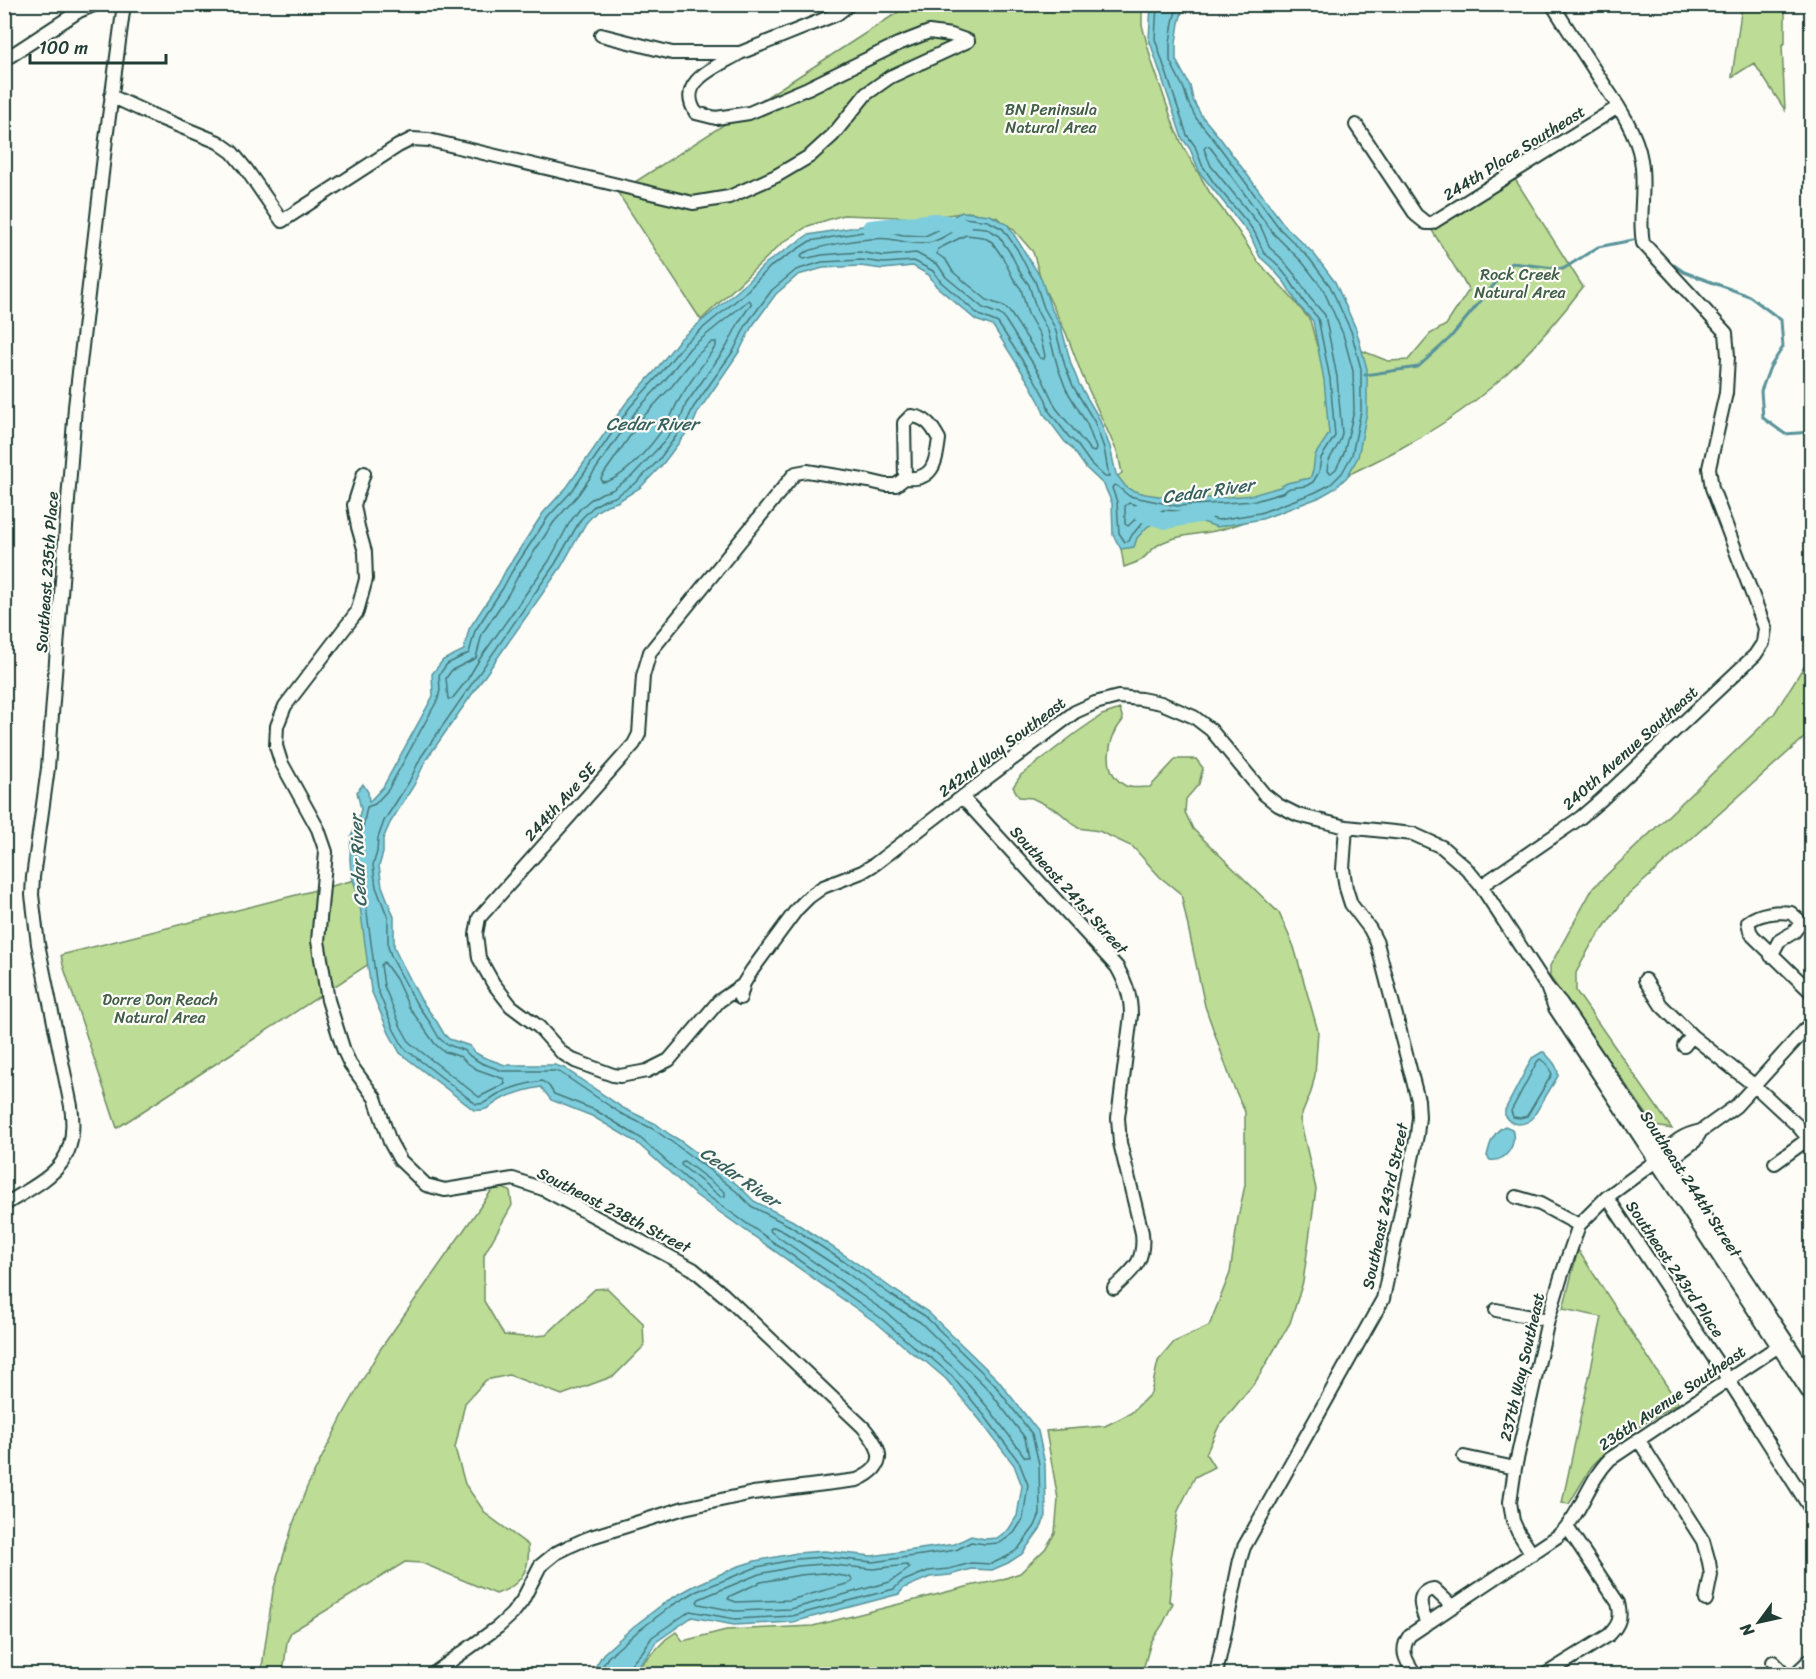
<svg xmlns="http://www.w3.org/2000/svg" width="1816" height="1679" viewBox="0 0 1816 1679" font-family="Sriracha,sans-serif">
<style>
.green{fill:#bddc95;stroke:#6e8c64;stroke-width:1.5}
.water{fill:#7ecddc;stroke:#589399;stroke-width:1.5}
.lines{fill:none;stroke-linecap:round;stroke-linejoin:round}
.shore{stroke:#457777;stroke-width:1.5}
.stream{stroke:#589399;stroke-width:3}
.river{stroke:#7ecddc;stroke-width:16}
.minor-casing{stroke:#1f3d34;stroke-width:16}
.minor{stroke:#fdfcf7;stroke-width:12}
.labels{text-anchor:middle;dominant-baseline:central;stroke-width:4.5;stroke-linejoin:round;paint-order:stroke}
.park-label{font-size:16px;fill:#3f5d47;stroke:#fdfcf7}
.street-label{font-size:16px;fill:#1f3d34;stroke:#fdfcf7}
.water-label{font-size:18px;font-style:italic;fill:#37615e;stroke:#fdfcf7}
</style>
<rect width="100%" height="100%" fill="#fdfcf7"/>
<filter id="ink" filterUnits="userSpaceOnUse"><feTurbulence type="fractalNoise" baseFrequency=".0167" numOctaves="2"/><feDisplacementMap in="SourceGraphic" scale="12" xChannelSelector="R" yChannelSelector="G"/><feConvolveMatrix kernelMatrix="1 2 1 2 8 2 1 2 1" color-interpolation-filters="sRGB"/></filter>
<g filter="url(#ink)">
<path class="green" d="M 909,5 L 1142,5 L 1142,25 L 1151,59 L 1175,129 L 1185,150 L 1210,193 L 1235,226 L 1258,262 L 1285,290 L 1310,320 L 1317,346 L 1330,338 L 1388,361 L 1408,360 L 1430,334 L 1446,325 L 1469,290 L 1428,224 L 1510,171 L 1583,287 C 1552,328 1518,367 1477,399 C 1430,436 1374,463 1320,488 C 1288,503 1257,520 1223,529 C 1206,534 1183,534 1166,541 C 1154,545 1150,553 1141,560 C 1136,563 1129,565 1124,567 L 1110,481 L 1122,473 L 1118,454 L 1082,375 L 1066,333 L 1043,286 L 1033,252 L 1013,229 L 996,217 L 968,212 L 927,218 L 843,215 L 808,226 L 781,244 L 701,320 L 618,193 Z
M 1742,5 L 1785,5 L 1785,43 L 1782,45 L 1785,110 L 1754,63 L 1732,77 Z
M 1811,655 L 1811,729 L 1804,738 L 1626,897 L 1591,945 L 1576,973 L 1576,991 L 1672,1129 L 1655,1126 L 1550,977 L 1550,966 L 1593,888 L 1774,714 Z
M 1120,709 L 1123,720 C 1108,738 1100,772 1126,786 C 1132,789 1143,787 1150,787 L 1176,759 L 1196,759 L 1203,768 L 1199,784 L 1186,799 L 1185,812 L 1193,829 L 1279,913 L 1294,947 L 1318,1031 L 1315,1075 L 1311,1092 L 1300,1119 L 1316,1189 L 1303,1282 L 1290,1323 L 1256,1381 L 1219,1426 L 1206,1454 L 1214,1467 L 1195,1477 L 1178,1511 L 1170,1558 L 1172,1572 L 1169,1601 L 1173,1603 L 1163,1624 L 1151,1642 L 1144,1666 L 1139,1671 L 1138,1674 L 632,1674 L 666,1639 L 676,1632 L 683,1641 L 726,1630 L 813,1626 L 974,1585 L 997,1581 L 1020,1573 L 1045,1549 L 1055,1533 L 1058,1499 L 1046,1431 L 1105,1426 L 1131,1413 L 1151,1393 L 1158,1361 L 1174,1342 L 1209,1326 L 1230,1273 L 1238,1218 L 1245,1185 L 1245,1112 L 1232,1083 L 1205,1006 L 1181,894 L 1160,877 L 1133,847 L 1099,831 L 1078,828 L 1058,811 L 1032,798 L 1019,797 L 1013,787 L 1021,775 L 1076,733 L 1102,715 Z
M 355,880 L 360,897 L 369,964 L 117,1128 L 63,965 L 61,955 Z
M 502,1188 L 510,1191 L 512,1205 L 484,1255 L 484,1301 L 504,1335 L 525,1337 L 546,1335 L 595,1289 L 607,1288 L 643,1323 L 644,1346 L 614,1376 L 562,1395 L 509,1375 L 486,1380 L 465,1403 L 455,1448 L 465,1484 L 486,1514 L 528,1545 C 531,1570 520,1586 496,1594 L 422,1563 L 405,1562 L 291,1632 L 287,1642 L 283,1674 L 261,1674 L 273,1591 L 293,1524 L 307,1487 L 343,1415 L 379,1351 L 492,1190 Z
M 1578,1250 L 1678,1403 L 1619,1439 L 1592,1466 L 1569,1504 L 1562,1503 L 1602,1317 L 1563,1309 Z"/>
<path class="water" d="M 1151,5 L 1184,5 L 1179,23 L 1176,43 L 1176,60 L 1190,86 L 1193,100 L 1201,115 L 1220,138 L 1285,226 L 1314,254 L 1335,282 L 1356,329 L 1367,369 L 1367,412 L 1358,457 L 1347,477 L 1334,489 L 1318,498 L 1262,519 L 1217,527 L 1191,518 L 1165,516 L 1147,527 L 1137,538 L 1134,547 L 1121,549 L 1113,535 L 1112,503 L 1104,485 L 1086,468 L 1071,447 L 1065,442 L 1044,414 L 1040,403 L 1029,383 L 993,326 L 976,320 L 936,286 L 929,275 L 913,266 L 883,269 L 860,266 L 823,268 L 809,272 L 798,275 L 776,294 L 751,328 L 739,352 L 698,412 L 693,424 L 662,465 L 641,487 L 617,502 L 607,505 L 597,511 L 586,523 L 561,567 L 426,760 L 414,785 L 390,823 L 383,839 L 383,853 L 379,866 L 382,886 L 394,917 L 394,946 L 398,956 L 421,1000 L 437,1022 L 444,1034 L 449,1039 L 470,1046 L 474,1052 L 483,1057 L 505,1065 L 555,1065 L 564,1068 L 623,1108 L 656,1124 L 669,1134 L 679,1140 L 716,1167 L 741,1188 L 754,1201 L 793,1221 L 855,1262 L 894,1290 L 928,1312 L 998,1380 L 1038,1431 L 1045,1464 L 1046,1516 L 1040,1529 L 1022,1554 L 1008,1563 L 992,1570 L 971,1569 L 950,1575 L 930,1577 L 904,1588 L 899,1594 L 793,1622 L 734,1625 L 692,1617 L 656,1642 L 648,1655 L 630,1674 L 591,1674 L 603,1654 L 633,1627 L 667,1601 L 692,1587 L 736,1567 L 755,1561 L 797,1553 L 824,1551 L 872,1556 L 955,1544 L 971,1536 L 985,1539 L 997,1538 L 1009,1529 L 1017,1516 L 1022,1486 L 1014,1465 L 979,1419 L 946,1379 L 926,1362 L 912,1353 L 878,1324 L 694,1194 L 636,1142 L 592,1116 L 551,1100 L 541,1087 C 528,1089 516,1093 504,1098 C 491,1104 489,1112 474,1110 L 400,1053 L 389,1033 L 371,990 L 359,898 L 351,873 L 350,859 L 351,836 L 357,825 L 361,809 L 357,792 L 363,784 L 368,792 L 369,802 L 383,787 L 433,696 L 432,674 L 443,660 L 464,650 L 469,629 L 498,585 L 506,570 L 543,513 L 567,487 L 626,403 L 655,371 L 680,339 L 740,289 L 766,263 L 808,235 L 862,226 L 890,225 L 903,229 L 925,230 L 962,212 L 990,215 L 1008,225 L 1041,278 L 1050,306 L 1061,326 L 1071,364 L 1079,384 L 1099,418 L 1110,447 L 1116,474 L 1126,487 L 1131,490 L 1145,494 L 1178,499 L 1230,497 L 1253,495 L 1280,487 L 1287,483 L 1310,478 L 1313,471 L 1315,455 L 1329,434 L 1324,380 L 1313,321 L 1299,306 L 1285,283 L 1270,266 L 1260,257 L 1250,235 L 1200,173 L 1190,149 L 1182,138 L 1149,39 Z
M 1542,1052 L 1544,1052 C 1550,1059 1559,1066 1558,1076 L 1532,1119 C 1523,1126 1511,1126 1505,1116 L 1505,1110 L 1532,1058 Z
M 1505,1126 L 1512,1129 C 1517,1144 1507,1162 1490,1160 L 1487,1156 C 1490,1143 1493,1132 1505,1126 Z"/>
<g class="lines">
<path class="shore" d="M 1157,4 L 1155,39 L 1187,135 L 1195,146 L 1202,165 L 1214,183 L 1247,222 L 1255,233 L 1264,253 L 1275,262 L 1289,279 L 1304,302 L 1318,318 L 1330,379 L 1335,436 L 1321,458 L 1319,472 L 1313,482 L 1306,486 L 1290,488 L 1282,493 L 1255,501 L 1177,506 L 1129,496 L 1117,486 L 1114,485 L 1112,488 L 1117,502 L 1119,533 L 1125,542 L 1129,541 L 1132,535 L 1143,522 L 1163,510 L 1191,512 L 1218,520 L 1260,513 L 1316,492 L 1331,484 L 1342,473 L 1352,455 L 1361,411 L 1361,369 L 1351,331 L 1330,286 L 1309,258 L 1280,229 L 1215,141 L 1196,118 L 1188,102 L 1184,89 L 1170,61 L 1170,43 L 1173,22 L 1178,4
M 1206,146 L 1210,147 L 1274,234 L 1303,263 L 1323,289 L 1343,334 L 1353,371 L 1354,411 L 1344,453 L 1336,469 L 1331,473 L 1327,471 C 1327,455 1340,449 1342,433 L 1337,377 L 1325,315 L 1310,298 L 1295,275 L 1280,257 L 1270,248 L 1261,227 L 1211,166 L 1204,149 Z
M 965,226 L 986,228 L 998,235 L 1011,254 L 1021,274 L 1029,285 L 1037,311 L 1048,331 L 1058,368 L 1066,389 L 1087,424 L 1096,448 L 1095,452 L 1091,451 L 1056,408 L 1041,376 L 1004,318 L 999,314 L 983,308 L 946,277 L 938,265 L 916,253 L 884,256 L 859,252 L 822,255 L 804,259 L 801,257 L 802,254 C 818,245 871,237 889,239 C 902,241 914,245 927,243 C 940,242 952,230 965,226 Z
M 966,235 L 983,237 L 992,242 L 1003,258 L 1013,278 L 1021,289 L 1028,314 L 1040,335 L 1045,356 L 1044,359 L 1040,358 L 1009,311 L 1003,306 L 987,300 L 953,272 L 946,260 L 937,254 L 938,249 Z
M 749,300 L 751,302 L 751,304 L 739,322 L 727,346 L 686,404 L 681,418 L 663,443 L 632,476 L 612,490 L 602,493 L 590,500 L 580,509 L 570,522 L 549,561 L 479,660 L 467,680 L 452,699 L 448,699 L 446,678 L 452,670 L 476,658 L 482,634 L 509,593 L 518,576 L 554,522 L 578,495 L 636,411 L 665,380 L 690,348 Z
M 712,342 L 716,342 L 716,346 C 703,364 690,381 679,400 C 676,404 675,408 673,412 C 664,432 624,482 602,482 L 601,478 L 643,417 L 672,386 L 697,355 Z
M 1129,503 L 1143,507 L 1145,510 L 1128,526 L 1125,524 L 1125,506 Z
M 384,962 L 396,979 L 409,1007 L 435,1044 L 443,1051 L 461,1057 L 466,1062 L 476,1069 L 504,1079 L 505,1084 L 479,1097 L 410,1043 L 401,1027 L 384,986 L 381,965 Z
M 1540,1059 L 1547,1064 L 1552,1074 L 1527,1116 L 1520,1118 L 1513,1117 L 1511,1111 L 1537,1062 Z
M 684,1161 L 725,1192 L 725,1196 L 721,1197 L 681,1165 L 682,1162 Z
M 774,1227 L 786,1233 L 847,1273 L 886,1302 L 920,1322 L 988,1389 L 1025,1438 L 1029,1457 L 1025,1457 L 990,1410 L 955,1369 L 934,1351 L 920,1342 L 887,1313 L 771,1232 L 770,1229 Z
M 823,1564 L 873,1569 L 907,1565 L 910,1568 L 890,1582 L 791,1609 L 735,1611 L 699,1604 L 697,1602 L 699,1599 L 759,1574 L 798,1566 Z
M 823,1573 L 850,1577 L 853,1581 L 850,1583 L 790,1600 L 736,1602 L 728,1599 L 730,1596 L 761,1582 L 800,1575 Z
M 598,1674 L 608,1657 L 637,1632 L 671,1606 L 695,1592 L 757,1567 L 797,1559 L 823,1557 L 873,1562 L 956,1550 L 971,1542 L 985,1544 L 1000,1543 L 1014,1533 L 1023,1519 L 1028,1485 L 1019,1462 L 984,1415 L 951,1375 L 930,1357 L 916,1349 L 882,1319 L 698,1189 L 639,1137 L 595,1110 L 554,1094 L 549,1086 L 542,1081 C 528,1083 512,1087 498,1094 C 490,1098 486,1105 476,1104 L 404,1048 L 394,1030 L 377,988 L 365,898 L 357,872 L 356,860 L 357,837 L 363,827 L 367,807 L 375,804 L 388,790 L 438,699 L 440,690 L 439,675 L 447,664 L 469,653 L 475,631 L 503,588 L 511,573 L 548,517 L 572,491 L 630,407 L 659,375 L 685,343 L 744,294 L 770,267 L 810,241 L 863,232 L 889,232 L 903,235 L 925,236 L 964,218 L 988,221 L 1003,229 L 1017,249 L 1028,270 L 1035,281 L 1044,308 L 1055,328 L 1065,366 L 1073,386 L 1094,421 L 1104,448 L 1109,477 L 1105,477 L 1091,464 L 1076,443 L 1069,437 L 1049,411 L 1046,400 L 1035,380 L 998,323 L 979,315 L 941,282 L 933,271 L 914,261 L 884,263 L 861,260 L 822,262 L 796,270 L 772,290 L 746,325 L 734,350 L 693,408 L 687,421 L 658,461 L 637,482 L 615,497 L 605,500 L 594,506 L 581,519 L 555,564 L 421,757 L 409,782 L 384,821 L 378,838 L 377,852 L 373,865 L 376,887 L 388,918 L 388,947 L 392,958 L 416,1003 L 431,1024 L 439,1038 L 446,1044 L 465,1051 L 470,1056 L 481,1063 L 503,1071 L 555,1071 L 561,1073 L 620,1113 L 653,1129 L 676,1145 L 712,1172 L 737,1192 L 751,1206 L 790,1226 L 852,1267 L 891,1295 L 925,1316 L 994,1384 L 1032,1434 L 1039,1464 L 1040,1514 L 1035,1526 L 1018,1549 L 1006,1557 L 991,1564 L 971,1563 L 949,1569 L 928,1571 L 901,1582 L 894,1589 L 792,1616 L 735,1619 L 690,1611 L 652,1637 L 643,1651 L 627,1669 L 626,1674"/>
<path class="stream" d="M 1674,265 L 1684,272 L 1749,296 L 1781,320 L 1783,347 L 1770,367 L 1761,391 L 1763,418 L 1785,434 L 1811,432
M 1365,375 L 1418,367 L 1450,338 L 1512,263 L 1563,269 L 1598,247 L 1633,240"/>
<path class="river" d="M 870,228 L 935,221 L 963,226
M 1140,512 L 1143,514 L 1166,521 L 1205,514"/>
<defs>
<path id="minor" d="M 601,35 L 672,53 L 740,53 L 837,14 L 850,4
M 740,53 C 717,67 675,81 696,113 L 716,118 L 749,113 L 808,88 L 898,44 L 929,32 L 951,35 L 968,41
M 4,60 L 79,11 L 96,4
M 111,96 L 150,114 L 218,142 L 232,152 L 246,169 L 282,221 L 398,146 L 412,139 L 429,140 L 693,203 L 729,197 L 776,176 L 810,156 L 833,135 L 866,94 L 890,77 L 968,41
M 1356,125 L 1416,215 L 1426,223 L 1432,223 L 1618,107
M 364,473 L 354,505 L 358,527 L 365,552 L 366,579 L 357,612 L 285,706 L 277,726 L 276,746 L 281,762 L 318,829 L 326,852 L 318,941 L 328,1000 L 344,1051 L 350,1064 L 375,1098 L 390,1142 L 400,1160 L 426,1185 L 445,1190 L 513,1179 L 543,1189 L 693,1269 L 724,1295 L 863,1427 C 882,1449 889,1466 857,1480 L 753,1493 L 684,1508 L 588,1538 L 570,1546 L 556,1553 L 540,1566 L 522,1601 L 512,1614 L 498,1627 L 433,1674
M 962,797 L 1117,967 C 1126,983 1131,996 1131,1015 L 1118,1118 L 1120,1143 L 1142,1233 C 1145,1262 1134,1269 1114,1288
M 1481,886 L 1580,818 L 1601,800 L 1755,655 L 1763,643 L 1765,628 L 1712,488 L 1709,468 L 1726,393 L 1728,356 L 1726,333 L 1643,243 C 1638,215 1646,189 1641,160 C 1636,129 1614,100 1597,74 C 1582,51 1567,28 1552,4
M 1771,956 L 1779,941 L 1794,932 L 1800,924 L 1799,920 L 1791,913 C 1778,911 1759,913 1748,922 L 1750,931 L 1753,936 L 1812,993
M 1645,980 L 1661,1005 L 1692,1036 L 1755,1086 L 1797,1125 L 1812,1143
M 743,985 L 719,1001 L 669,1060 L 647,1071 L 620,1076 L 613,1075 L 575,1061 L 562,1053 L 539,1027 L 511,1006 L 493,983 L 479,958 L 476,934 L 479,918 L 634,744 L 639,734 L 643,676 L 650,652 L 792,477 L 796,473 L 807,471 L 869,481 L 886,485 L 896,485 L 905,478 L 904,423 L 911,416 C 926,417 932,426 939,439 C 936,463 933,481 905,478
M 740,998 L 744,983 L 752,970 L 797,909 L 809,897 L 823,887 L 862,872 L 875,864 L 962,797 L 1075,712 L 1095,703 L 1118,697 L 1141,699 L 1161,703 L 1194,717 L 1211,730 L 1264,794 L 1278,805 L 1298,815 L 1346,827 L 1413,834 L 1442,847 L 1466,868 L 1481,886 L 1547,987
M 1684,1046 L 1692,1036
M 1701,1131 L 1736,1106 L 1812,1022
M 1775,1163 L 1808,1139
M 1516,1197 L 1540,1204 L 1579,1225
M 1607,1197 L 1728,1379 L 1812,1511
M 4,1205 C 49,1177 80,1166 71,1106 L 38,944 L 32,895 L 33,877 L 48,768 L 75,407 L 106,139 L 124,4
M 1496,1310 L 1548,1320
M 1812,1380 L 1664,1155 L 1561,1003 L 1547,987 L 1555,1008 L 1812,1398
M 1638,1439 L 1703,1541 L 1709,1562 L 1711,1575 L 1706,1600
M 1464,1457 L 1515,1468
M 1532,1554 L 1518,1532 L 1513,1521 L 1510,1502 L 1515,1468 L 1548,1320 L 1561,1277 L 1579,1225 L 1607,1197 L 1664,1155 C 1672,1142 1686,1134 1701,1131 L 1695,1141 L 1675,1156 L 1664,1155
M 1427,1624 C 1422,1611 1413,1592 1434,1589 L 1453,1607
M 1773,1662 L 1785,1674
M 1216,1674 L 1240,1560 L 1244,1547 L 1383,1299 L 1417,1135 L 1419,1117 L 1418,1100 L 1377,943 L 1370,929 L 1351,904 L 1346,888 L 1343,869 L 1346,827
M 1415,1674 C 1406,1661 1399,1650 1410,1635 L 1558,1536 C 1581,1515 1588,1481 1610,1459 L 1783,1343
M 1546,1674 L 1609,1635 C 1619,1625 1622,1617 1618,1603 L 1567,1527
M 1795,1674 L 1812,1658"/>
</defs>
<use href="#minor" class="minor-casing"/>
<use href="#minor" class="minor"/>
</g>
</g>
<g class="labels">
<g class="park-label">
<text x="1051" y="109">BN Peninsula<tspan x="1051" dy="18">Natural Area</tspan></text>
<text x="1520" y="274">Rock Creek<tspan x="1520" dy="18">Natural Area</tspan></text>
<text x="160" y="999">Dorre Don Reach<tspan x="160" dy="18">Natural Area</tspan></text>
</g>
<g class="street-label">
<text transform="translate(1514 153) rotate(-32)">244th Place Southeast</text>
<text transform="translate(47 572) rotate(-86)">Southeast 235th Place</text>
<text transform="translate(1002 747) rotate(-37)">242nd Way Southeast</text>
<text transform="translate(1630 748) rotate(-42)">240th Avenue Southeast</text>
<text transform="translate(560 802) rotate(-48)">244th Ave SE</text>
<text transform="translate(1069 890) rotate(48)">Southeast 241st Street</text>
<text transform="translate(1691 1184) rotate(57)">Southeast 244th Street</text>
<text transform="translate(1385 1206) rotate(-78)">Southeast 243rd Street</text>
<text transform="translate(614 1210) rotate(27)">Southeast 238th Street</text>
<text transform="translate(1675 1269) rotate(56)">Southeast 243rd Place</text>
<text transform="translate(1522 1367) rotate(-77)">237th Way Southeast</text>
<text transform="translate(1672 1398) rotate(-34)">236th Avenue Southeast</text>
</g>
<g class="water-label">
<text x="652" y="424">Cedar River</text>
<text transform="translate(1208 491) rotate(-8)">Cedar River</text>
<text transform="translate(358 861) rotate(-93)">Cedar River</text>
<text transform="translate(740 1177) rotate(35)">Cedar River</text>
</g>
</g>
<rect width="1816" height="1679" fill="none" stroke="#fdfcf7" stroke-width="24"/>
<rect x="12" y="12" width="1792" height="1655" fill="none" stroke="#1f3d34" stroke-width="2" filter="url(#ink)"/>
<g transform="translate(1759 1622) rotate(237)" stroke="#fdfcf7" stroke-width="4.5" paint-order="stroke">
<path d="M0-4.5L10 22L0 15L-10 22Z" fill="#1f3d34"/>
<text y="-9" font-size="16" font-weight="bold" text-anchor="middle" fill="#1f3d34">N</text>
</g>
<path d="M30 54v9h136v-9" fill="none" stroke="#1f3d34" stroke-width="3"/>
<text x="39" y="54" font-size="18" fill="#1f3d34" stroke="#fdfcf7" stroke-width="4.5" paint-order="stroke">100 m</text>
</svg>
